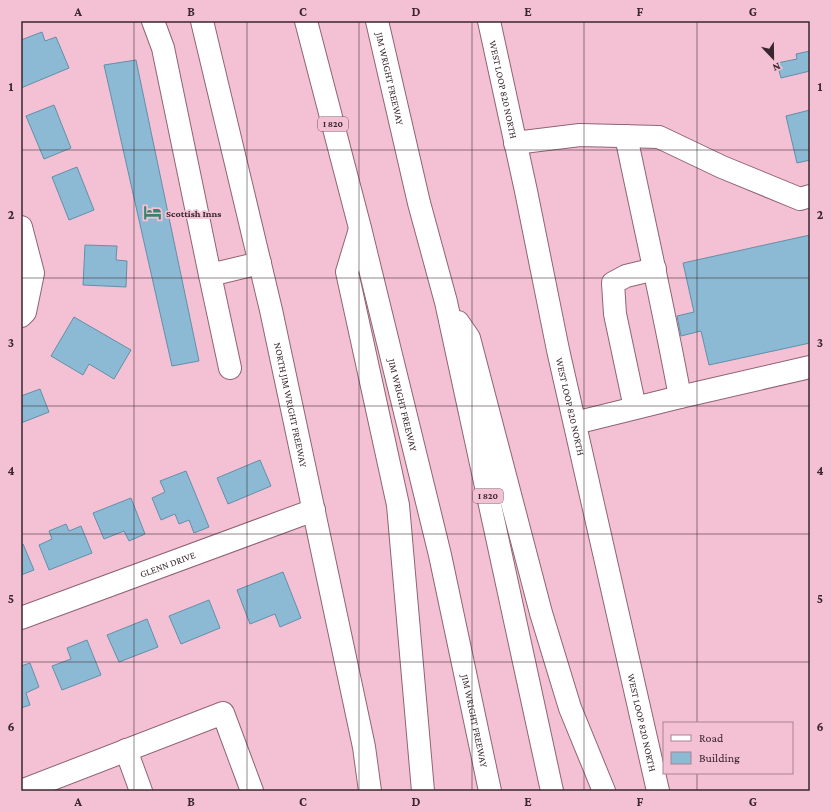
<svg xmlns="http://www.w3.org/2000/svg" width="831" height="812" viewBox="0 0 831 812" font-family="'Crimson Pro',serif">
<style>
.building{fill:#8cbad5;stroke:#628fa8}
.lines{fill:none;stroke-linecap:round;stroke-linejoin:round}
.minor-casing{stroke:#906375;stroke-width:24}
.major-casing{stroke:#906375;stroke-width:24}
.highway-casing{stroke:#906375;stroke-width:24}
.minor{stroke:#fff;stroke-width:22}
.major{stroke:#fff;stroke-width:22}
.highway{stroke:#fff;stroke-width:22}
.grid{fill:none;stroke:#39262d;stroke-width:1;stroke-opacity:0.55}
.labels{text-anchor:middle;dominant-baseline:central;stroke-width:3.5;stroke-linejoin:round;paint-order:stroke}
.shield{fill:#f4c1d4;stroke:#71545f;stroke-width:1}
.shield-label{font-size:9px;font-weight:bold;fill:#39262d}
.street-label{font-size:10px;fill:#39262d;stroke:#f4c1d4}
.poi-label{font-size:10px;font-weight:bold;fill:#39262d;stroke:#f4c1d4;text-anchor:start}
.neatline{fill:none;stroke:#39262d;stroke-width:1.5}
.grid-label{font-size:13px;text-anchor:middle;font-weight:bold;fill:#39262d}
</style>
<rect width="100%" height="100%" fill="#f4c1d4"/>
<path class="building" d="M 42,32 L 45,41 L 56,37 L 69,68 L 21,88 L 21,40 Z
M 810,51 L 810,71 L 781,78 L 777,63 L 797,59 L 796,54 Z
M 136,60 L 199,361 L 172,366 L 104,65 Z
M 54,105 L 71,148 L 44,159 L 26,116 Z
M 810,110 L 810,160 L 797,163 L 786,116 Z
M 77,167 L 94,210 L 69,220 L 52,177 Z
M 810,235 L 810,343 L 709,365 L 701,331 L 681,336 L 677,316 L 694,312 L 683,263 Z
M 85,245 L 117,246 L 116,260 L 127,261 L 126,287 L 83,285 Z
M 74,317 L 131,350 L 114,379 L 89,364 L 83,375 L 51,356 Z
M 40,389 L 49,412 L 21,423 L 21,396 Z
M 260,460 L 271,486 L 228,504 L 217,478 Z
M 186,471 L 209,527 L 194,533 L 189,520 L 179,524 L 175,514 L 161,520 L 152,498 L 165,492 L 160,481 Z
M 131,498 L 145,534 L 129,541 L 124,531 L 104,539 L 93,513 Z
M 66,524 L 69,531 L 81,526 L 92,553 L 49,570 L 39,545 L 52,539 L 49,531 Z
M 23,544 L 34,570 L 21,575 L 21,545 Z
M 283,572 L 301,618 L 280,627 L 275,614 L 250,624 L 237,590 Z
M 209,600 L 220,628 L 181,644 L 169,616 Z
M 147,619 L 158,647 L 119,662 L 107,635 Z
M 87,640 L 101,675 L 62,690 L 52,666 L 71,659 L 67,648 Z
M 30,663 L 39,687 L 26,693 L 30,705 L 21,708 L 21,666 Z"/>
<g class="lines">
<defs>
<g id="minor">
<path d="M 153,21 L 163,48 L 210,275"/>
<path d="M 626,136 C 644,223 664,310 680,397"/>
<path d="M 515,143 L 580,135 L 659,137 L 722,167 L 800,199 L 810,196"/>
<path d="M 21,227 L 33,273 L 25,312 L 21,316"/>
<path d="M 230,368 L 210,275 L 260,263"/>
<path d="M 635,408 L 615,314 L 613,283 L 626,276 L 655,269"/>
<path d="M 575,423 L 680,397 L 810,367"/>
<path id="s1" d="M 21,618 L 314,510"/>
<path d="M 126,750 L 141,791"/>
<path d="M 21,791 L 223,713 L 252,791"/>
</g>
<g id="major">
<path id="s2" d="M 202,21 L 271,310 L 364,747 L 370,791"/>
<path id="s3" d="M 489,21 L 526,191 L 558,350 L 658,791"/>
</g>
<g id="highway">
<path id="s4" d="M 306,21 L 360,228 L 440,555 L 490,791"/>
<path id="s5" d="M 377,21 L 419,203 L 446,302 L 552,791"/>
<path d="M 360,229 L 347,272 L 398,505 L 423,791"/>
<path d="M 458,322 L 469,338 L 541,613 L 570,708 L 604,791"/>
</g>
</defs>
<use href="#minor" class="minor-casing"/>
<use href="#major" class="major-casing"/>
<use href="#highway" class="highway-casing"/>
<use href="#minor" class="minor"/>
<use href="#major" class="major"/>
<use href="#highway" class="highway"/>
</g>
<path class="grid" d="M 134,21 L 134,791M 247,21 L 247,791M 359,21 L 359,791M 472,21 L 472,791M 584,21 L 584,791M 697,21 L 697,723M 21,150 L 810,150M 21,278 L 810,278M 21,406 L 810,406M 21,534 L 810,534M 21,662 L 810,662M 697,773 L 697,791"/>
<defs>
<symbol id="hotel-bare" viewBox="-9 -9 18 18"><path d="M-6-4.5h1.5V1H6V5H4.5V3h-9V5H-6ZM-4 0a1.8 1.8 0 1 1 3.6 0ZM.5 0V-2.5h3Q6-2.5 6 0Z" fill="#3f7f6e" stroke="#f4c1d4" stroke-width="2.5" paint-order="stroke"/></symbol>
</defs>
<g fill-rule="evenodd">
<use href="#hotel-bare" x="140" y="200" width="25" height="25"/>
</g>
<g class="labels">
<g class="shield">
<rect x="318" y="117" width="30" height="14" rx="3"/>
<rect x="473" y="489" width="30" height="14" rx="3"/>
</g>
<g class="shield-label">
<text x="333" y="124">I 820</text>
<text x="488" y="496">I 820</text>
</g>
<g class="street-label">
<text stroke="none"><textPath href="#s5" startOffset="59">JIM WRIGHT FREEWAY</textPath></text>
<text stroke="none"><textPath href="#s3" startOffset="70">WEST LOOP 820 NORTH</textPath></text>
<text stroke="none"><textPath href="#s2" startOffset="394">NORTH JIM WRIGHT FREEWAY</textPath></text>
<text stroke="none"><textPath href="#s4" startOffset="396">JIM WRIGHT FREEWAY</textPath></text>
<text stroke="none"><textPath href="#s3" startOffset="394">WEST LOOP 820 NORTH</textPath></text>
<text stroke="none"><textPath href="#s1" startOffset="156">GLENN DRIVE</textPath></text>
<text stroke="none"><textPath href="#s4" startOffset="720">JIM WRIGHT FREEWAY</textPath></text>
<text stroke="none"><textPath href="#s3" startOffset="718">WEST LOOP 820 NORTH</textPath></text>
</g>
<g class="poi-label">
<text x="166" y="213">Scottish Inns</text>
</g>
</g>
<rect width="831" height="812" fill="none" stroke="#f4c1d4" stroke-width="44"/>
<rect x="663" y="722" width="130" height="52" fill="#f4c1d4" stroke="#a98391"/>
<rect x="671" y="735" width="20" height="6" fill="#ffffff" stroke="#a98391"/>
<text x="699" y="742" font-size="12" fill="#39262d">Road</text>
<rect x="671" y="752" width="20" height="12" fill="#8cbad5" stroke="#a98391"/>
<text x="699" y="762" font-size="12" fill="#39262d">Building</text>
<g transform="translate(773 58) rotate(158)" stroke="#f4c1d4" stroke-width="3" paint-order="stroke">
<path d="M0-3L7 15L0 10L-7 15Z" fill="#39262d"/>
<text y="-6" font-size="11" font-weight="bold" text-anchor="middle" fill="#39262d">N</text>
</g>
<rect x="22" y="22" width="787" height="768" class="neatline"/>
<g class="grid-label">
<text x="78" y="16">A</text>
<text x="191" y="16">B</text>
<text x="303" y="16">C</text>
<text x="416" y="16">D</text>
<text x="528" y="16">E</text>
<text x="640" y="16">F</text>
<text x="753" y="16">G</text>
<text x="11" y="91">1</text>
<text x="820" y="91">1</text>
<text x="11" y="219">2</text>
<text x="820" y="219">2</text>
<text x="11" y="347">3</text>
<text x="820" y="347">3</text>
<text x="11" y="475">4</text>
<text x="820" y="475">4</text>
<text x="11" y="603">5</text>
<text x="820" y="603">5</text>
<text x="11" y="731">6</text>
<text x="820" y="731">6</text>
<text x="78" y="806">A</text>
<text x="191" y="806">B</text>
<text x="303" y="806">C</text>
<text x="416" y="806">D</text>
<text x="528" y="806">E</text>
<text x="640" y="806">F</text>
<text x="753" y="806">G</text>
</g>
</svg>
